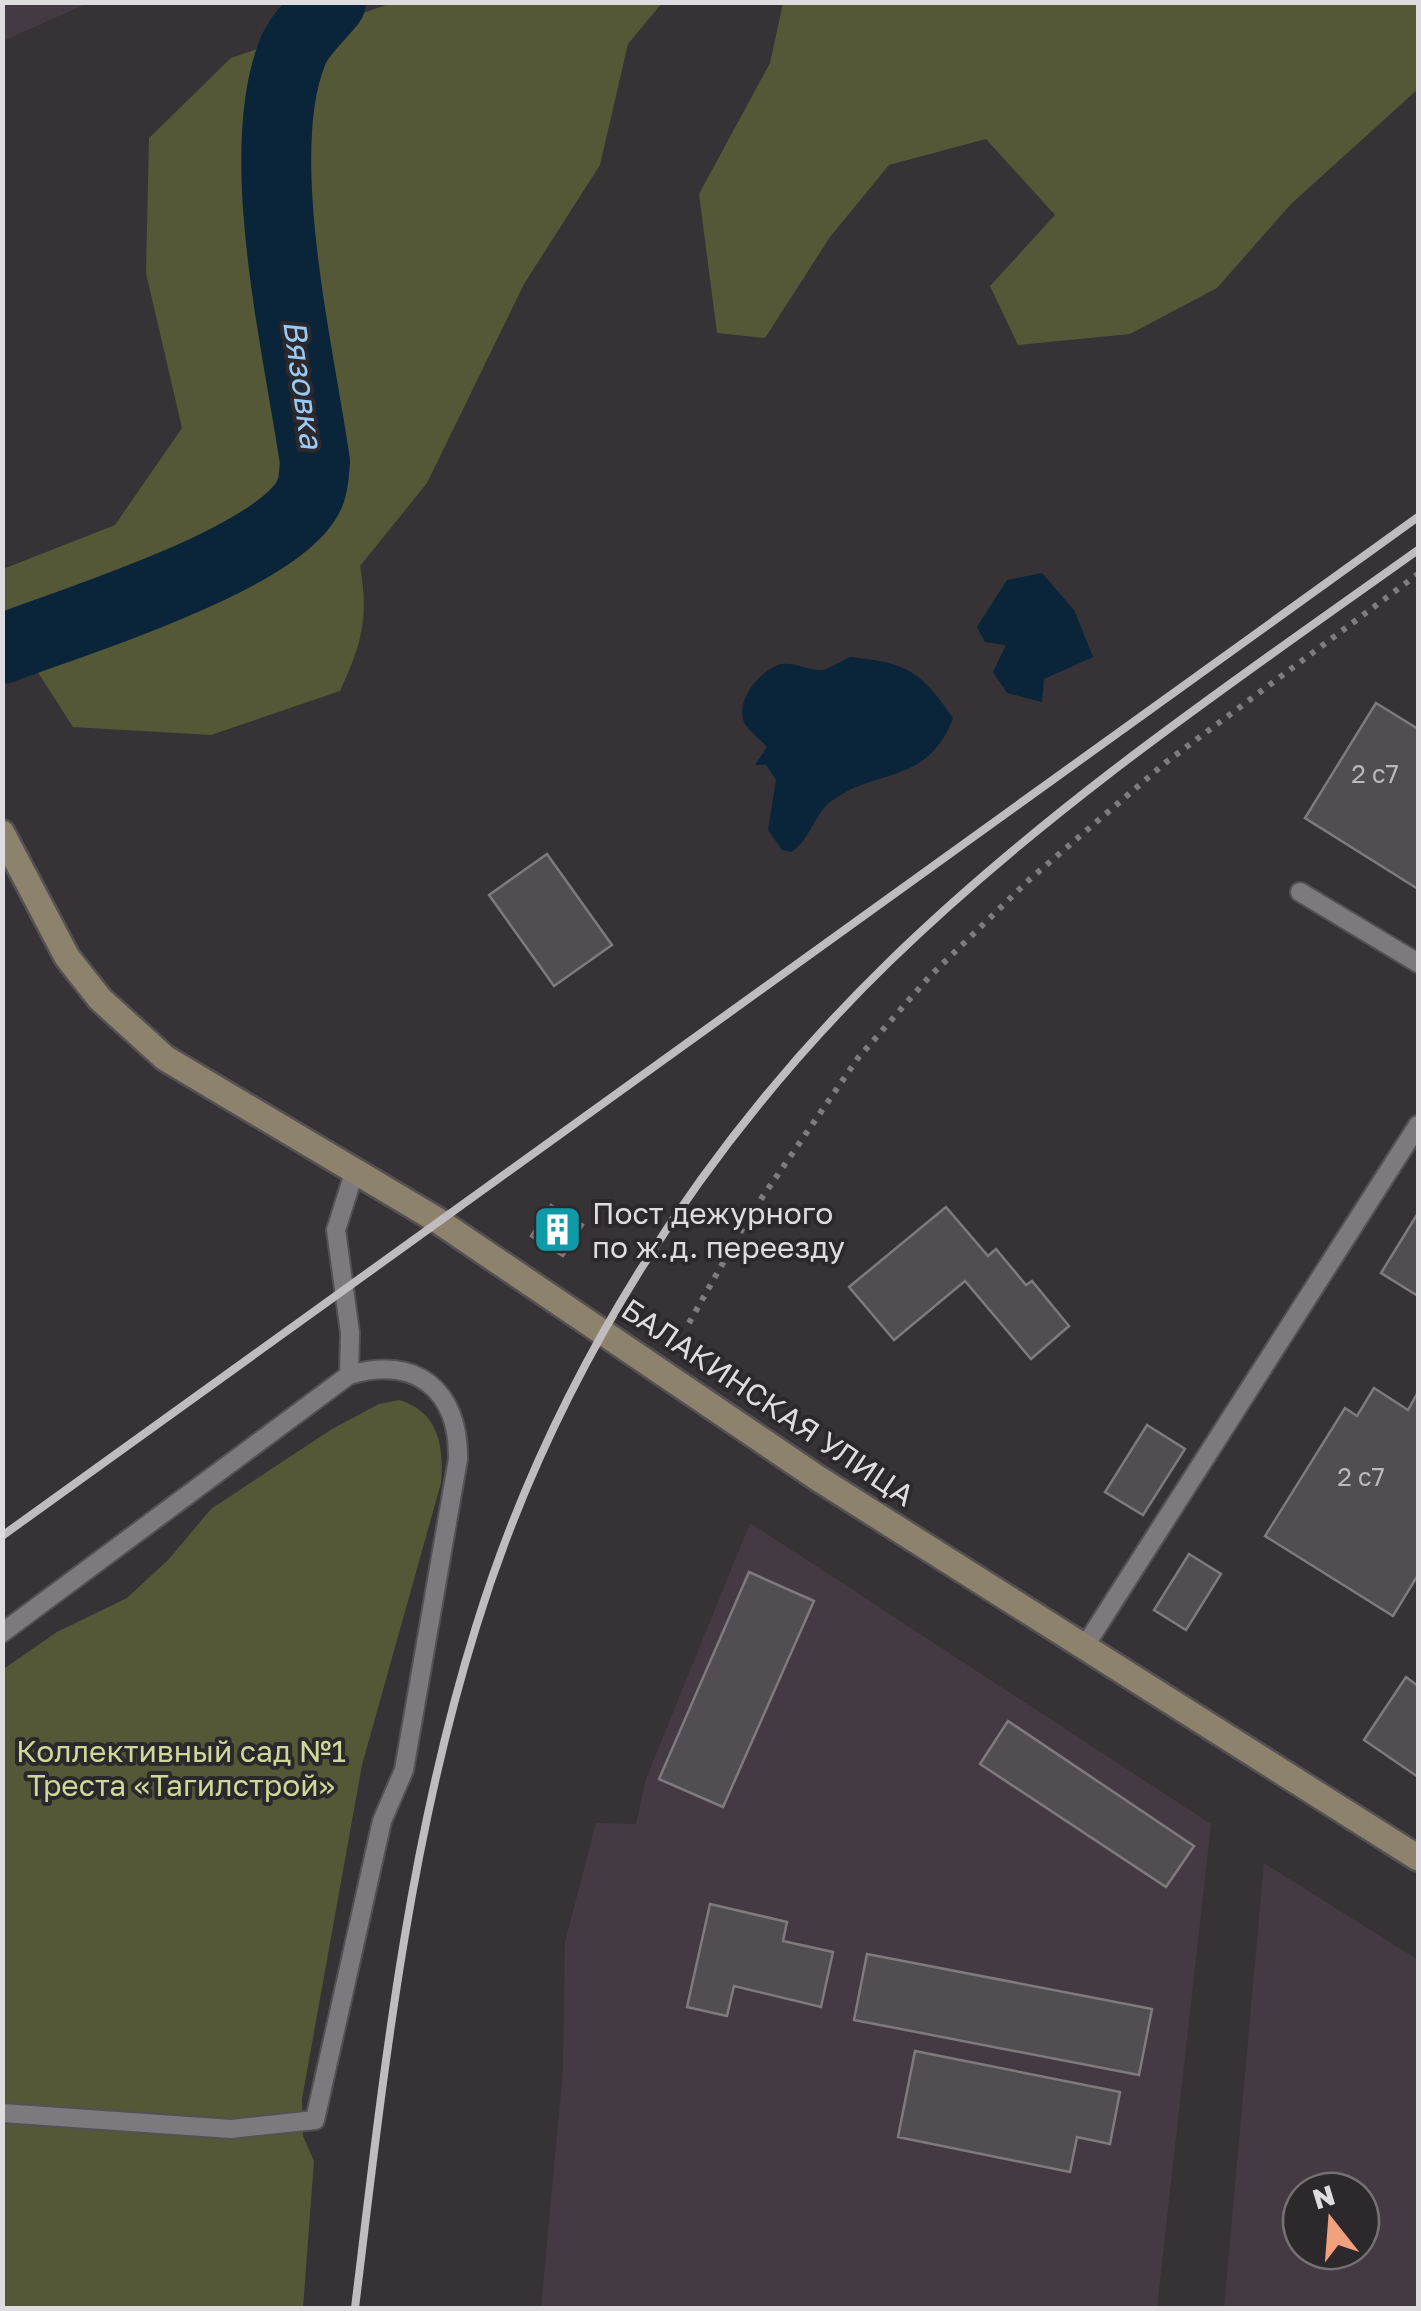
<svg xmlns="http://www.w3.org/2000/svg" width="1421" height="2311" viewBox="0 0 1421 2311" font-family="'Golos Text',sans-serif">
<style>
.built{fill:#443a43;fill-rule:evenodd}
.green{fill:#545836}
.water{fill:#0a253a}
.lines{fill:none;stroke-linecap:round;stroke-linejoin:round}
.river{stroke:#0a253a;stroke-width:70}
.building{fill:#524d52;stroke:#7f7a7e;stroke-width:2.5}
.lane-casing{stroke:#545054;stroke-width:22}
.secondary-casing{stroke:#545054;stroke-width:30}
.path{stroke:#7f7b7f;stroke-width:6;stroke-dasharray:5 8;stroke-linecap:butt}
.lane{stroke:#7e797e;stroke-width:18}
.secondary{stroke:#8d826b;stroke-width:25}
.rail{stroke:#bfbbbe;stroke-width:8}
.labels{text-anchor:middle;dominant-baseline:central;stroke-width:8;stroke-linejoin:round;paint-order:stroke}
.number-label{font-size:25px;fill:#bcb8bc}
.poi-label{font-size:30px;fill:#dfdcdf;stroke:#2d282c;text-anchor:start}
.street-label{font-size:30px;fill:#dfdcdf;stroke:#2d282c}
.park-label{font-size:30px;fill:#d0d798;stroke:#2d282c}
.water-label{font-size:32px;font-style:italic;fill:#98caf7;stroke:#2d282c}
</style>
<rect width="100%" height="100%" fill="#373236"/>
<path class="built" d="M 3,2 L 88,2 L 88,3 L 3,41 Z
M 750,1523 L 1211,1824 L 1157,2308 L 541,2308 L 563,2070 L 565,1942 L 596,1823 L 636,1824 L 646,1779 Z
M 1264,1863 L 1418,1960 L 1418,2308 L 1224,2308 ZM 1301,2191 L 1361,2191 L 1361,2251 L 1301,2251 Z"/>
<path class="green" d="M 392,3 L 662,3 L 628,44 L 600,165 L 524,284 L 427,483 L 360,566 C 369,617 362,644 340,691 L 211,735 L 73,727 L 3,618 L 3,569 L 115,525 L 182,428 L 146,273 L 149,138 L 231,58 Z
M 783,3 L 1418,3 L 1418,89 L 1291,204 L 1217,288 L 1130,334 L 1018,345 L 990,286 L 1055,215 L 986,139 L 889,165 L 830,237 L 765,338 L 717,333 L 699,194 L 770,63 Z
M 399,1400 C 439,1412 444,1446 441,1483 L 362,1765 L 302,2099 L 303,2136 L 314,2161 L 303,2308 L 3,2308 L 2,1670 L 57,1632 L 127,1598 L 169,1559 L 211,1509 L 332,1429 L 379,1404 Z"/>
<path class="water" d="M 1042,573 L 1074,610 L 1093,657 L 1044,679 L 1042,702 L 1007,693 L 993,672 L 1006,645 L 985,642 L 977,627 L 1007,580 Z
M 850,657 C 907,663 920,670 953,718 C 927,787 874,767 829,803 C 813,817 810,840 791,852 L 782,850 L 768,830 L 776,780 L 766,765 L 755,765 L 767,747 C 761,740 750,732 745,724 C 733,702 761,668 782,664 C 796,662 808,671 821,670 C 830,669 842,660 850,657 Z"/>
<g class="lines">
<path class="river" d="M 2,649 C 71,622 283,558 310,493 C 314,484 314,471 315,462 C 299,351 251,153 293,51 C 300,34 319,17 331,2"/>
</g>
<path class="building" d="M 1376,703 L 1418,729 L 1418,889 L 1305,818 Z
M 547,854 L 612,945 L 554,986 L 489,895 Z
M 551,1205 L 583,1225 L 563,1256 L 531,1236 Z
M 946,1207 L 988,1256 L 996,1249 L 1026,1285 L 1032,1281 L 1069,1326 L 1031,1359 L 965,1281 L 894,1340 L 849,1287 Z
M 1418,1213 L 1418,1296 L 1381,1273 Z
M 1374,1388 L 1408,1410 L 1418,1392 L 1418,1575 L 1393,1616 L 1265,1536 L 1345,1408 L 1357,1416 Z
M 1147,1425 L 1185,1449 L 1143,1515 L 1105,1492 Z
M 1189,1554 L 1221,1574 L 1186,1630 L 1154,1610 Z
M 749,1572 L 814,1601 L 723,1807 L 659,1779 Z
M 1406,1677 L 1418,1686 L 1418,1777 L 1364,1740 Z
M 1008,1721 L 1194,1846 L 1166,1887 L 980,1764 Z
M 710,1904 L 787,1922 L 783,1941 L 833,1952 L 821,2007 L 734,1986 L 727,2016 L 687,2007 Z
M 867,1954 L 1152,2009 L 1139,2075 L 854,2020 Z
M 915,2051 L 1120,2092 L 1110,2144 L 1077,2137 L 1070,2172 L 898,2137 Z"/>
<g class="lines">
<defs>
<path id="lane" d="M 1300,892 L 1418,963
M 2,1633 L 349,1375 L 350,1333 L 336,1230 L 354,1173
M 1085,1646 L 1418,1125
M 2,2113 L 231,2129 L 315,2120 L 382,1821 L 404,1770 L 458,1459 C 459,1390 416,1355 349,1375"/>
<path id="secondary" d="M 2,833 L 67,957 L 100,999 L 165,1058 L 437,1220 L 816,1477 L 1418,1858"/>
</defs>
<use href="#lane" class="lane-casing"/>
<use href="#secondary" class="secondary-casing"/>
<path class="path" d="M 689,1323 L 750,1215 L 858,1058 L 930,976 L 1030,879 L 1165,763 L 1418,574"/>
<use href="#lane" class="lane"/>
<use href="#secondary" class="secondary"/>
<path class="rail" d="M 2,1536 L 1418,517
M 355,2308 C 383,2079 407,1849 476,1627 C 553,1376 701,1145 889,962 C 1049,806 1237,679 1418,550"/>
</g>
<defs>
<symbol id="building-square" viewBox="-11 -11 22 22"><rect x="-9" y="-9" width="18" height="18" rx="4" fill="#0f9aa8" stroke="#2d282c"/><path d="M-4-6H4V6H1V3H-1V6H-4ZM-2.5-4.3h1.7v1.8h-1.7ZM.8-4.3h1.7v1.8H.8ZM-2.5-1h1.7V.8h-1.7ZM.8-1h1.7V.8H.8Z" fill="#fff"/></symbol>
</defs>
<g fill-rule="evenodd">
<use href="#building-square" x="530" y="1202" width="55" height="55"/>
</g>
<g class="labels">
<g class="number-label">
<text x="1375" y="773">2 с7</text>
<text x="1361" y="1476">2 с7</text>
</g>
<g class="poi-label">
<text x="592" y="1213">Пост дежурного<tspan x="592" dy="34">по ж.д. переезду</tspan></text>
</g>
<g class="street-label">
<text transform="translate(768 1402) rotate(34)">БАЛАКИНСКАЯ УЛИЦА</text>
</g>
<g class="park-label">
<text x="181" y="1751">Коллективный сад №1<tspan x="181" dy="34">Треста «Тагилстрой»</tspan></text>
</g>
<g class="water-label">
<text transform="translate(304 384) rotate(82)">Вязовка</text>
</g>
</g>
<rect width="1421" height="2311" fill="none" stroke="#dfdcdf" stroke-width="10"/>
<g transform="translate(1331 2221) rotate(343)"><circle r="48" fill="#2d282c" stroke="#747074" stroke-width="2.5"/>
<path d="M0-8L18 38L0 25L-18 38Z" fill="#f1a17d"/>
<text y="-15" font-size="28" font-weight="bold" text-anchor="middle" fill="#dfdcdf">N</text>
</g>
</svg>
